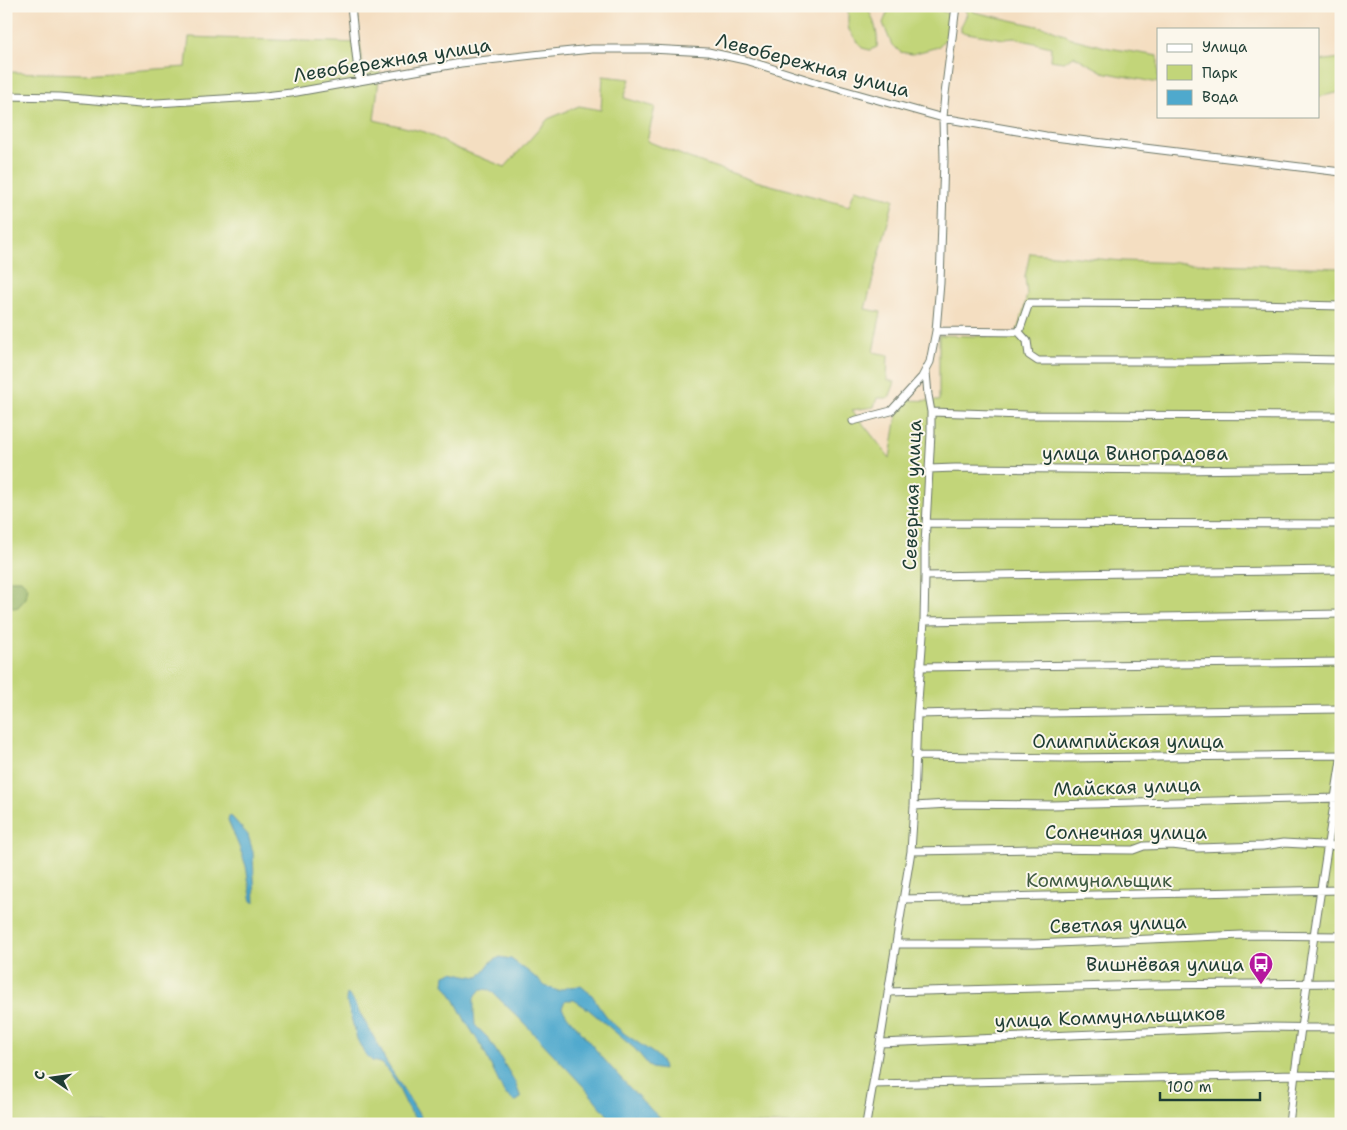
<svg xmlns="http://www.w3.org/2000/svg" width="1347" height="1130" viewBox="0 0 1347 1130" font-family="'Shantell Sans',sans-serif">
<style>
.green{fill:#c2d579;stroke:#708956}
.forest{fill:#99b669;stroke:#5c7a4e}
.water{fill:#4fa9cd;stroke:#377380}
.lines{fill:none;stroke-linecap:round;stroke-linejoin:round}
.minor-casing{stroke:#6a7565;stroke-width:9}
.minor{stroke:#fff;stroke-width:7}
.labels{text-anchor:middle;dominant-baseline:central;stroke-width:4;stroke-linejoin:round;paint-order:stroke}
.street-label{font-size:19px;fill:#1f3d34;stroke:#fbf7ec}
.park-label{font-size:19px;fill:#405b42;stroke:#fbf7ec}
.poi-label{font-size:19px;fill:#1f3d34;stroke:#fbf7ec;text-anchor:end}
</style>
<rect width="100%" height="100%" fill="#fbf7ec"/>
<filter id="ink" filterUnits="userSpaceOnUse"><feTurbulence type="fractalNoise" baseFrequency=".02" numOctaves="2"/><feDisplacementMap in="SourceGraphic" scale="10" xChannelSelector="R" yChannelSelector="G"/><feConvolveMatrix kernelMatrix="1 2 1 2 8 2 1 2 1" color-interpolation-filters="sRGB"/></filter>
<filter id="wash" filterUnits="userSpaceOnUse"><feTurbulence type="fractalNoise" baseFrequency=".0096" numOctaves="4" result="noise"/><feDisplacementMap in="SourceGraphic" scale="20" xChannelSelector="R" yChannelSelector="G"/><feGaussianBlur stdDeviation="1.12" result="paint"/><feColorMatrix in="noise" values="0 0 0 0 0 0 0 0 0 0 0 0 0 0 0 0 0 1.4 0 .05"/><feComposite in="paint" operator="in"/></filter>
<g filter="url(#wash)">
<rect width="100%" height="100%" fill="#f4dec1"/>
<path class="green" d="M 848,6 L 866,6 C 873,15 879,35 877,47 L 870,50 L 862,48 L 849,30 L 848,24 Z
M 890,6 L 913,6 L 928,10 C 936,5 941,10 948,14 L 948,36 L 938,47 L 912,54 L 900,52 L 891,43 L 883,23 Z
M 963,6 L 973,6 L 974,12 L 1051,29 L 1074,39 L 1109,48 L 1158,56 L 1158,83 L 1103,72 L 1074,56 L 1064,62 L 1050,60 L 1051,47 L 1014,38 L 1004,39 L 961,32 L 961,26 L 967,14 Z
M 189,37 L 360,43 L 364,74 L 380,71 L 374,120 L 425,132 L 456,148 L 505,167 L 548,119 L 579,106 L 601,110 L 603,76 L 630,79 L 624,98 L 655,107 L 647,141 L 689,158 L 752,180 L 849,206 L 855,189 L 894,199 L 865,309 L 881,312 L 873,352 L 888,355 L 887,380 L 895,382 L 889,398 L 877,398 L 874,407 L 852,410 L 890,458 L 898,409 L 906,400 L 939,401 L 939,335 L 1015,337 L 1024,309 L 1027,294 L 1025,277 L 1030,253 L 1123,261 L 1341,268 L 1341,1124 L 6,1124 L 6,72 L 84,74 L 186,67 Z
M 1341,58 L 1341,92 L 1318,97 L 1318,61 Z"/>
<path class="forest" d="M 8,580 L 21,580 L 28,587 L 26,598 L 18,607 L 13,608 L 6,603 L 6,581 Z"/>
<path class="water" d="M 229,816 L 232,817 L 248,835 L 253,852 L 255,902 L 252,902 L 246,866 L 240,849 L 228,820 Z
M 500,957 L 511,959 L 529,972 L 545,986 L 558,991 L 568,987 L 581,986 L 592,995 L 599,1006 L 610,1021 L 625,1034 L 656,1055 L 662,1063 L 663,1070 L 651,1068 L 635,1049 L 588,1009 L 574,1000 L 565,1000 L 562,1008 C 568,1018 574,1023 581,1032 C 608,1065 635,1095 666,1124 L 615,1124 L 585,1088 L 522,1021 L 490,990 L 481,989 L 474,998 L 474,1012 L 475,1025 L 488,1038 L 500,1057 L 515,1082 L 521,1098 L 515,1102 L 504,1093 L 482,1047 L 466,1022 L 453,997 L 444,984 L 445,975 L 453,972 L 465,975 L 479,977 L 491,962 Z
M 347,994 L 351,997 L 381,1050 L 385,1060 L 425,1124 L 419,1124 L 409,1110 L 396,1083 L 383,1064 L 372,1061 L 364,1053 L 357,1039 L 346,999 Z"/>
</g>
<g filter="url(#ink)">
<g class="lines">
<defs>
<path id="minor" d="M 351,6 L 359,81
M 6,96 L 60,97 L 140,104 L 256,97 L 291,93 L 461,63 L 542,54 L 592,49 L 650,49 L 708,52 L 745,60 L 821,84 L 943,118 L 1046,136 L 1341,172
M 936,331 L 1019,332 L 1027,341 L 1029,355 L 1038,361 L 1199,361 L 1287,359 L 1341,360
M 1019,332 L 1029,303 L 1251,304 L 1341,306
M 931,412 L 1027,415 L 1341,416
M 853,421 L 891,411 L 922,377 L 930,362 L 936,331 L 940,283 L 944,159 L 943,118 L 945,94 L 956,6
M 929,469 L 955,468 L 1176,470 L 1341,468
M 926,523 L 1341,524
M 925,576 L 1341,570
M 924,621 L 1341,614
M 920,667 L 1341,662
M 917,714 L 1004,712 L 1045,713 L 1341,709
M 915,756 L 1063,758 L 1341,755
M 914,806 L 949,804 L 1052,805 L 1341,798
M 911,851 L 1033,849 L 1133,850 L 1144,846 L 1172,845 L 1197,848 L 1263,846 L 1283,843 L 1341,846
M 903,899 L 1341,890
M 896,944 L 1034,944 L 1242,935 L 1341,936
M 888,992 L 1150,985 L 1341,983
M 880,1043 L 1266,1027 L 1341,1028
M 873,1084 L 1295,1075 L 1341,1076
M 866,1124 L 880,1043 L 911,851 L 914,806 L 917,714 L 924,621 L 925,576 L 925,544 L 931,433 L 931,412 L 928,395 L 926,372
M 1289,1124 C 1303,1002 1322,881 1341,760"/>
</defs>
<use href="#minor" class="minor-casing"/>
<use href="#minor" class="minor"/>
</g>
</g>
<defs>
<symbol id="bus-pin" viewBox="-11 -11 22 30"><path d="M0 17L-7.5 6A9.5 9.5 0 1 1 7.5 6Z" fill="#b5179e" stroke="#fbf7ec"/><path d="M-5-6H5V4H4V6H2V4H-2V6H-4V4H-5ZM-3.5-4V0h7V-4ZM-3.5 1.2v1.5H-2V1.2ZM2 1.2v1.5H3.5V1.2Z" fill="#fff"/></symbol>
</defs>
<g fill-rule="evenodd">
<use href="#bus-pin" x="1247" y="950" width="28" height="38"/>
</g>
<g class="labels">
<g class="street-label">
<text transform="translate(392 60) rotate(-9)">Левобережная улица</text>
<text transform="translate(813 65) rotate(15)">Левобережная улица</text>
<text x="1135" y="453">улица Виноградова</text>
<text transform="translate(912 495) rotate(-88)">Северная улица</text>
<text x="1128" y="741">Олимпийская улица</text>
<text transform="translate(1127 787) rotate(-2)">Майская улица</text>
<text x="1126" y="832">Солнечная улица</text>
<text transform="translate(1118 924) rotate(-2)">Светлая улица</text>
<text transform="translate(1110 1017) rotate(-2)">улица Коммунальщиков</text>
</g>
<g class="park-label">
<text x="1099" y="880">Коммунальщик</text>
</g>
<g class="poi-label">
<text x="1244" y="964">Вишнёвая улица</text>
</g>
</g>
<rect width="1347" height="1130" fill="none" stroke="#fbf7ec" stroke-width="25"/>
<rect x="1157" y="28" width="162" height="90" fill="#fbf7ec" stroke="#a3ada2"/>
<rect x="1167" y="44" width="25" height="8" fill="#ffffff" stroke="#a3ada2"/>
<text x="1202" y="52" font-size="15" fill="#1f3d34">Улица</text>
<rect x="1167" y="65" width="25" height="15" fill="#c2d579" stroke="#a3ada2"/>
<text x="1202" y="78" font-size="15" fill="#1f3d34">Парк</text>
<rect x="1167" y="90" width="25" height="15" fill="#4fa9cd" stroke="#a3ada2"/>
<text x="1202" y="102" font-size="15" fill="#1f3d34">Вода</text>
<g transform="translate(52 1078) rotate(283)" stroke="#fbf7ec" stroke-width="4" paint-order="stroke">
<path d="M0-4L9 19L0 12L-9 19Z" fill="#1f3d34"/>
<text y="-8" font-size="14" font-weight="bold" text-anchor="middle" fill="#1f3d34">С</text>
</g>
<path d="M1160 1092v8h100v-8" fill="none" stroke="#1f3d34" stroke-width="2.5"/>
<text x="1167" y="1092" font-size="15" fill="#1f3d34" stroke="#fbf7ec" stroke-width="4" paint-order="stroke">100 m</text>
</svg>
